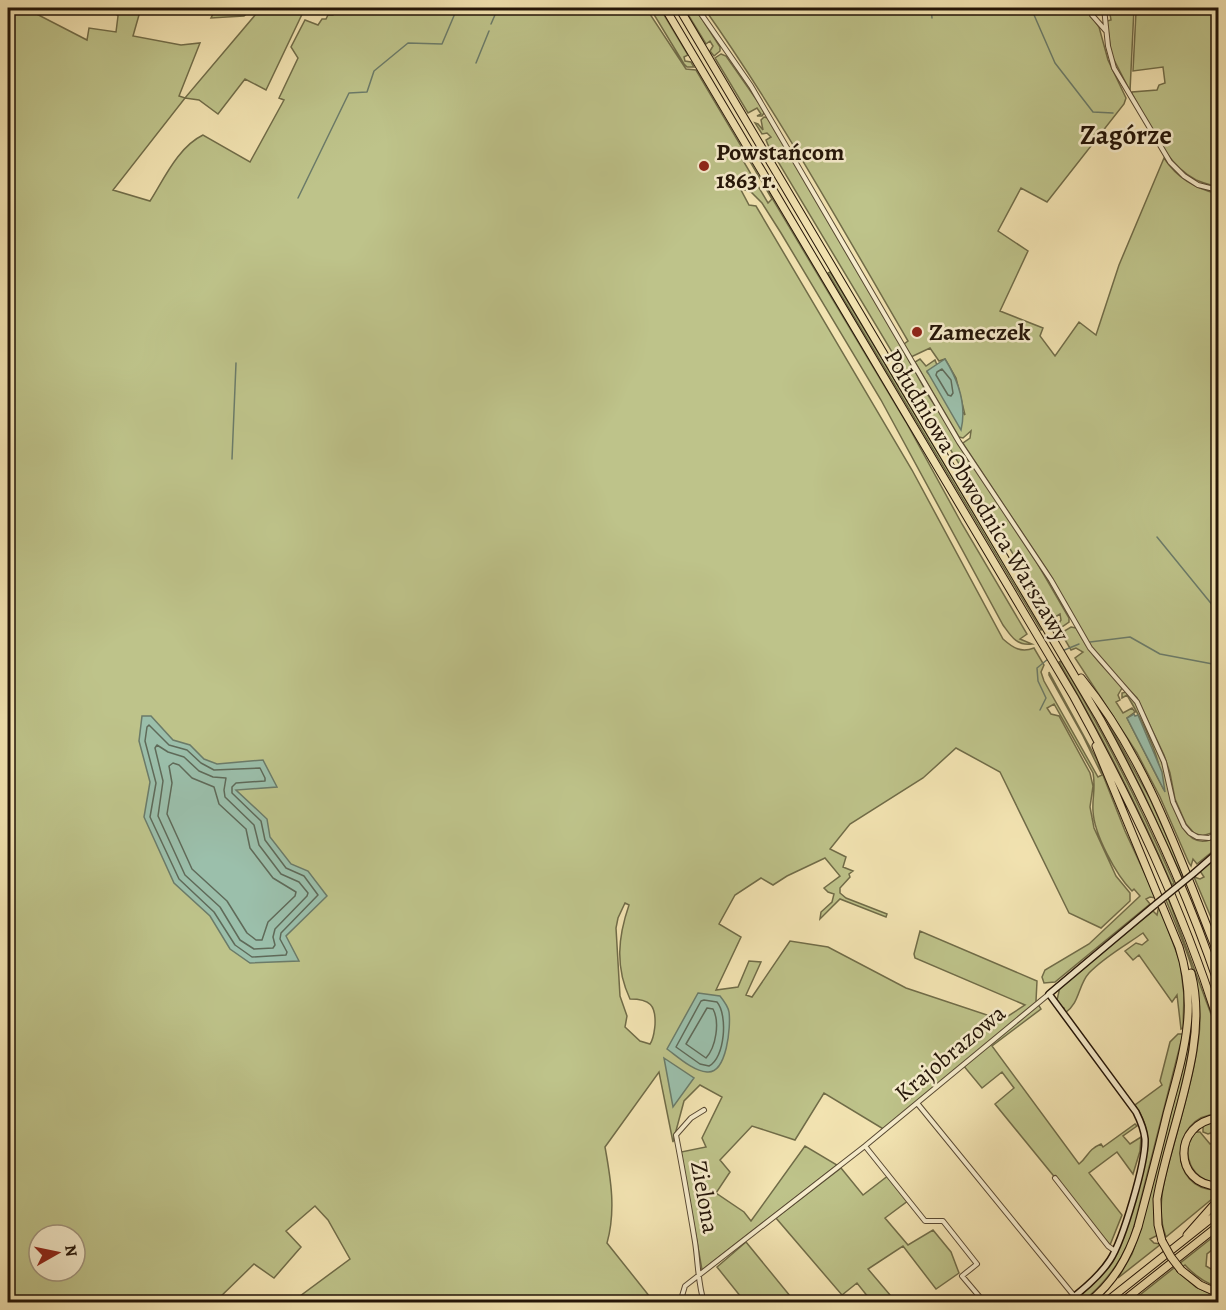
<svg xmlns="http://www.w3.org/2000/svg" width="1226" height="1310" viewBox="0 0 1226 1310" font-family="Alegreya,serif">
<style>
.green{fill:#bec38a;stroke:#706c48;stroke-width:1.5;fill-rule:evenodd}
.water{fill:#9bbfab;stroke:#6b7b69;stroke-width:1.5}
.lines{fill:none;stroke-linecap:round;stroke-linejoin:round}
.shore{stroke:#5f6a59;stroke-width:1.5}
.stream{stroke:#6b7b69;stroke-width:1.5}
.street-casing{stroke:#574832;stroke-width:6}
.secondary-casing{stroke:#231407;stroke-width:8}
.highway-casing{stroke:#231407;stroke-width:9}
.street{stroke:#f7edcd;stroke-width:4}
.secondary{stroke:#f7edcd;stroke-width:5}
.highway{stroke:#f3e4b2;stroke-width:7}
.secondary-bridge-casing{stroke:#231407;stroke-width:8;stroke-linecap:butt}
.highway-bridge-casing{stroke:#231407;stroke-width:9;stroke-linecap:butt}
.secondary-bridge{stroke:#f7edcd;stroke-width:5}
.highway-bridge{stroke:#f3e4b2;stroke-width:7}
.poi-dot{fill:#8f2418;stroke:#f7edcd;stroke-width:2}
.labels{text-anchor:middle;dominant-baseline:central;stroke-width:5;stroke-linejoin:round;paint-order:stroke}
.poi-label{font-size:24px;font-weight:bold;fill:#231407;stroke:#f7edcd;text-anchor:start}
.street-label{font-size:24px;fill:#231407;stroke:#f7edcd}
.quarter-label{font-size:27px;font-weight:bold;fill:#231407;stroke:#f7edcd}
</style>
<rect width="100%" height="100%" fill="#f3e4b2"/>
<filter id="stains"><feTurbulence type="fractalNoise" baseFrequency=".00333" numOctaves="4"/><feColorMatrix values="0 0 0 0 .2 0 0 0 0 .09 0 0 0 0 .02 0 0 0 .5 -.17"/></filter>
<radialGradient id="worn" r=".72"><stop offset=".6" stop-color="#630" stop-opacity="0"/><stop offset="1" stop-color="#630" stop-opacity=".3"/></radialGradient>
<path class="green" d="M 8,8 L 25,8 L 87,40 L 89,28 L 116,32 L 118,16 L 115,12 L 116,8 L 141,8 L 133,36 L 181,45 L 200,43 L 179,96 L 185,98 L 256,14 L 250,11 L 244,16 L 211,18 L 216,8 L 305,8 L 266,90 L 245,79 L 218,114 L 199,100 L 185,98 L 113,190 L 150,201 C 164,179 178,147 203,135 L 250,162 L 284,100 L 279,98 L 298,58 L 291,47 L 305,20 L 318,25 L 322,19 L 326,19 L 328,15 L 333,15 L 337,8 L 646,8 L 686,69 L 696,70 L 741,146 L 738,152 L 768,203 L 772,199 L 745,153 L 906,422 L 962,524 L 1027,634 L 1020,639 L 1032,644 C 1016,646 1011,636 1003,625 L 881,400 L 781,233 L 762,203 L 751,192 L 740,188 L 749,205 L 756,206 L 912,470 L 1003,639 C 1013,648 1021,653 1034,648 L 1044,665 L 1041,672 L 1044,681 L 1098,777 L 1102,775 L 1083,736 L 1049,675 L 1049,672 L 1097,760 L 1125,831 L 1156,898 L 1150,897 L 1146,899 L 1150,904 L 1055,982 L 1044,983 L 1042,977 L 1045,970 L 1089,944 L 1140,896 L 1134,889 L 1132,891 C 1116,875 1094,834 1093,811 C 1092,798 1096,787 1093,773 L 1054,704 L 1047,708 L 1051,714 L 1059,716 L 1090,773 L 1093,786 L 1090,807 L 1094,828 L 1116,876 L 1130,893 L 1130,901 L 1101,928 L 1069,913 L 1000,772 L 956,748 L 923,778 L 850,824 L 830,849 L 846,857 L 843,867 L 853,871 L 849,874 L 850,877 L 840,888 L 840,893 L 846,898 L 887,914 L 886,917 L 840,899 L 820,919 L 821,912 L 832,902 L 834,894 L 828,892 L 824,888 L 840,876 L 825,858 L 787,876 L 773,885 L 761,878 L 735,895 L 719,924 L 741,937 L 716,990 L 738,987 L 749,961 L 761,962 L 746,995 L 752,997 L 790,941 L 828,947 L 906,988 L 1002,1020 L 1025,1005 L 915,958 L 914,954 L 920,931 L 1037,981 L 1036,1001 L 1041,1009 L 992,1046 L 1079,1164 C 1089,1156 1087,1150 1101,1144 L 1103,1147 L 1135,1124 L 1137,1126 L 1123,1136 L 1130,1144 L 1141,1137 L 1140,1151 L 1133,1174 L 1117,1152 L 1089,1173 L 1122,1215 L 1110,1245 L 995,1104 L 1014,1088 L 1002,1072 L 982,1088 L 963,1065 L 885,1130 L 824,1093 L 795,1140 L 752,1126 L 720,1160 L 730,1172 L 716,1193 L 744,1212 L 751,1221 L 805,1146 L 837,1165 L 702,1270 L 681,1152 L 706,1147 L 702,1138 L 722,1097 L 700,1085 L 684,1101 L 673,1142 L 659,1072 L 605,1147 C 611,1180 616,1211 607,1243 L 654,1302 L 292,1302 L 350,1259 L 328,1220 L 315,1206 L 286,1231 L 301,1247 L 274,1278 L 254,1264 L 215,1302 L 8,1302 ZM 625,903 L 629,905 C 618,937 615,967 630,999 C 650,999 656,1005 655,1025 C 654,1033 654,1038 650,1044 L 640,1041 L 625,1027 L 627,1016 L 620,996 L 616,928 L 618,918 ZM 39,1235 L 75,1235 L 75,1271 L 39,1271 Z
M 650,8 L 660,8 L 688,55 L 684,57 L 685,61 L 691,62 L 694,67 L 687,67 L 684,64 Z
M 684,8 L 695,8 L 720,47 L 720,51 L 714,56 L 710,51 L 713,46 L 710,41 L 706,44 Z
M 704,8 L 1086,8 L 1099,27 L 1108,60 L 1126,98 L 1124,104 L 1047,202 L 1021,188 L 998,231 L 1028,251 L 1000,311 L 1043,328 L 1040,336 L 1055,356 L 1079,322 L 1096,335 L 1119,265 L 1164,158 C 1177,178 1195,188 1218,194 L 1218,831 L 1202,836 L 1194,833 L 1186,824 L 1175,799 L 1170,773 L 1164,755 L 1137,698 L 1096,655 L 1047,570 L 964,445 L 963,443 L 970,438 L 971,431 L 963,438 L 959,437 L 915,362 L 920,359 L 926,366 L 935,360 L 937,365 L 927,372 L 965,415 L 956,378 L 945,359 L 939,361 L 930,348 L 911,357 L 904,344 L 908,341 C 842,228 779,114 704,8 Z
M 1106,8 L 1134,8 L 1130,91 L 1111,54 L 1107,21 L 1111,20 L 1109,8 Z
M 1139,8 L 1218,8 L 1218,187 C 1211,185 1203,183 1196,180 C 1165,164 1149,123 1132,94 L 1132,92 L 1157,90 L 1159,85 L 1165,83 L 1163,67 L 1133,71 L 1136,12 Z
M 721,54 L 726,56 L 763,109 L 764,113 L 762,116 L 757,116 L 761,114 L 757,108 L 748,113 L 715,58 Z
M 764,117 L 768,118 L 885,316 L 928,395 L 1036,561 L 1069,618 L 1069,622 L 1059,629 L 1057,626 L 1061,620 L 1060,614 L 1052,619 L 768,145 L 766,140 L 771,137 L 767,133 L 762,134 L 755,123 L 758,124 L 763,130 L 761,120 Z
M 830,272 L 1043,629 L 1041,630 L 828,273 Z
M 1071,627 L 1076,628 C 1089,652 1101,666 1121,684 L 1122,688 L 1118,695 L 1120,700 L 1116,702 L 1123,713 L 1132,708 L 1135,712 L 1127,718 L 1164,790 C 1160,757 1144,723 1127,695 L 1122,698 L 1122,693 L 1126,692 C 1142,706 1157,745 1163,766 C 1171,790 1178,861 1218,836 L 1218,847 L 1197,864 L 1193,859 L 1191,866 L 1189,863 L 1160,797 L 1137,753 L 1075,658 L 1083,652 L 1076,648 L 1071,650 L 1061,633 Z
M 1061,661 C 1104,733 1141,807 1174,883 L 1172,885 C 1139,808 1101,734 1059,662 Z
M 1104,715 L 1150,799 L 1184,875 L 1182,877 L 1144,794 Z
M 1218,856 L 1218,934 L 1194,877 L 1200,879 L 1204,877 L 1200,871 Z
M 1168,898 L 1218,1033 L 1218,1114 C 1169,1115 1167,1192 1218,1190 L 1218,1194 L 1166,1237 C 1155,1209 1165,1176 1173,1148 C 1183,1109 1200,1056 1200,1018 C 1200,976 1181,938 1166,900 Z
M 1159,905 L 1180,962 L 1184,995 L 1183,1028 L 1181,1029 L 1177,995 L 1172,1002 L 1139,955 L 1133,960 L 1125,951 L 1136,943 L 1142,945 L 1148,940 L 1143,933 C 1126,945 1104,957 1089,973 C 1078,985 1080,1003 1065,1013 L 1064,1008 L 1060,1006 L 1057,1000 L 1060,987 L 1153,911 L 1157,915 Z
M 1192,998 C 1195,1067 1166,1131 1154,1198 L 1154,1210 L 1158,1235 L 1150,1239 L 1154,1243 L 1161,1244 L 1118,1278 L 1132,1254 L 1141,1228 L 1186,1052 L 1191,1021 Z
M 1178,1034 L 1183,1034 L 1131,1238 C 1119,1264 1105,1284 1082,1302 L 1071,1302 C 1084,1288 1105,1271 1115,1255 C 1126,1239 1148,1158 1147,1139 C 1147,1126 1142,1115 1135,1105 L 1162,1085 L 1160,1081 L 1170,1042 Z
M 1218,1121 L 1218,1183 C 1192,1180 1179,1155 1195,1132 L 1200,1132 L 1210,1144 L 1216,1140 L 1211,1133 L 1208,1134 L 1203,1132 L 1203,1125 Z
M 841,1168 L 863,1195 L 889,1175 L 909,1200 L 885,1218 L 908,1245 L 933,1230 L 951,1252 L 959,1273 L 936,1289 L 903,1246 L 868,1269 L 896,1302 L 872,1302 L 857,1283 L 842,1295 L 776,1218 Z
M 1218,1233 L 1218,1245 L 1207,1254 L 1206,1266 L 1218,1273 L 1218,1287 C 1205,1283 1195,1276 1185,1265 L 1177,1271 L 1196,1287 L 1218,1297 L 1218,1302 L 1131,1302 Z
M 746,1242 L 795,1302 L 745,1302 L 717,1267 Z"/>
<path class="water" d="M 945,359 C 958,380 967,405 961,430 L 927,371 Z
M 1134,714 L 1135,716 L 1138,715 L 1162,772 L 1165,792 L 1127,718 Z
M 142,716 L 151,716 L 173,740 L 190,745 L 204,759 L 217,764 L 263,760 L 277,787 L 236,790 L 267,819 L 270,837 L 291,864 L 308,871 L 327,896 L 286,936 L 299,961 L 250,963 L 230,949 L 210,916 L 174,883 L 144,817 L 150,782 L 139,741 Z
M 698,993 L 720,996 C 724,1001 728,1006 729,1012 C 731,1026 727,1074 707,1072 C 693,1071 678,1057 667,1049 Z
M 664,1058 L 694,1078 L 673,1107 Z"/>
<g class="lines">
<path class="shore" d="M 942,369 L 951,380 L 953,393 L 951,396 L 948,395 L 936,375 L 937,372 Z
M 149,725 L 169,745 L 187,750 L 201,763 L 214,770 L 260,768 L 265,778 L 265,781 L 236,783 L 232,787 L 232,793 L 261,821 L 265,840 L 286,868 L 304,876 L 318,895 L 281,933 L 280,939 L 287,952 L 286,955 L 252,957 L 235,945 L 214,912 L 179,879 L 150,817 L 156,783 L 145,741 L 147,727 Z
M 157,745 L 168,752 L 184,757 L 199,771 L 213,777 L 226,778 L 224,790 L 225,797 L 254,825 L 259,845 L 281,874 L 299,882 L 308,893 L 307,896 L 275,929 L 273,937 L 275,945 L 273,948 L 254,949 L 240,940 L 220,907 L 185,875 L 158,816 L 163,781 L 155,748 Z
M 173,763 L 179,765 L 192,778 L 214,787 L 219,804 L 246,829 L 250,848 L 273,878 L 296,892 L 295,896 L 268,922 L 262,940 L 256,940 L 247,933 L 227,901 L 192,869 L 167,814 L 172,783 L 169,766 Z
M 704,1000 L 717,1002 C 728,1015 725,1058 709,1066 L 700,1064 L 676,1047 L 701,1001 Z
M 707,1008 L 713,1009 C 720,1022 716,1047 706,1058 L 686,1044 Z"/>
<path class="stream" d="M 931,8 L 932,18
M 1031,8 L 1055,63 L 1093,112 L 1113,113
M 491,24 L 498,8
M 476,63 L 489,31
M 298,198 L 349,93 L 367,92 L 374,71 L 408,43 L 442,44 L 456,11 L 449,8
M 232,459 L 236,363
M 1157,537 L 1218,612
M 1090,642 L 1130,637 L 1160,654 L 1218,665
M 1062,651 L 1079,644
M 1040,710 L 1046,698 L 1038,681 L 1037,668 L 1048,659"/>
<defs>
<path id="street" d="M 697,8 L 751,86 L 959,442 L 1051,580 L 1090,648 L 1137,702 L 1164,762 L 1173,802 L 1184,826 L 1190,833 L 1197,837 L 1209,838 L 1218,833
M 1089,8 L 1092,15 L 1106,31
M 1104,8 L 1108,46 L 1114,68 L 1170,162 L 1184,176 L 1198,185 L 1218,190
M 917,1103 L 1075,1297
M 865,1146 L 925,1221 L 943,1221 L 977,1264 L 962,1276 L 984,1302
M 1055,1178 L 1108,1246 L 1115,1251
M 674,1302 L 682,1296 L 685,1286 L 865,1146 L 1049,994
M 704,1302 C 698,1285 698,1261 695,1242 C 689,1206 683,1171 676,1135 L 691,1118 L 704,1110"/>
<path id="secondary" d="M 1194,873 L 1218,852
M 1067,1302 C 1083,1290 1099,1277 1110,1260 C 1123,1240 1146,1162 1145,1139 C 1144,1129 1140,1120 1136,1112 L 1049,994 L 1156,904"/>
<path id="highway" d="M 665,8 L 1074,697 C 1131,801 1182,907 1218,1021
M 679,8 L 1100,719 C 1146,803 1187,892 1218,983
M 1081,678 C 1147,759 1180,859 1218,954
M 1218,1118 C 1172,1123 1173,1185 1218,1186
M 1187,1235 L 1218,1200
M 1162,1241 L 1158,1225 L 1157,1199 C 1169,1128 1210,1044 1191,973
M 1181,1270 L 1200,1285 L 1218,1293
M 1089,1302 C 1114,1282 1128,1257 1138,1227 C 1148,1189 1158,1152 1167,1114 C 1183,1054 1199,1009 1179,947 L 1096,746
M 1106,1302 L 1218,1213
M 1122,1302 L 1218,1226"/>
</defs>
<use href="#street" class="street-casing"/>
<use href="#secondary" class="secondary-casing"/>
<use href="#highway" class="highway-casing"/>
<use href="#street" class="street"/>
<use href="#secondary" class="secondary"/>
<use href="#highway" class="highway"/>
<defs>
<path id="secondary-bridge" d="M 1156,904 L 1194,873"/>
<path id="highway-bridge" d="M 1162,1241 L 1171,1257 L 1181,1270"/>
</defs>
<use href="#secondary-bridge" class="secondary-bridge-casing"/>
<use href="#highway-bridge" class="highway-bridge-casing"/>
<use href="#secondary-bridge" class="secondary-bridge"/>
<use href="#highway-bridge" class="highway-bridge"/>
</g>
<g class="poi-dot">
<circle cx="704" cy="166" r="6"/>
<circle cx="917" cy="332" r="6"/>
</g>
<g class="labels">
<g class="poi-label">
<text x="716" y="152">Powstańcom<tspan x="716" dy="28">1863 r.</tspan></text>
<text x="929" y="332">Zameczek</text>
</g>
<g class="street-label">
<text transform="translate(977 495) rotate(59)">Południowa Obwodnica Warszawy</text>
<text transform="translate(950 1053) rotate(-40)">Krajobrazowa</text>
<text transform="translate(705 1197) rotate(80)">Zielona</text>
</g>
<g class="quarter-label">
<text x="1126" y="135">Zagórze</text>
</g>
</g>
<rect width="1226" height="1310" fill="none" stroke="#f3e4b2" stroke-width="30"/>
<rect x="9" y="9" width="1208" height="1292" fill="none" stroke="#231407" stroke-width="3"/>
<rect x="15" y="15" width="1196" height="1280" fill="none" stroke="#231407" stroke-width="1.5"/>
<g transform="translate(57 1253) rotate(81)"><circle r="28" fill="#f7edcd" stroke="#a2967e" stroke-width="1.5"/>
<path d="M0-4.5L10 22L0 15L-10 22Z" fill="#8f2418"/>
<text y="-9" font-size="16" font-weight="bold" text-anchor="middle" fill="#231407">N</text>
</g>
<rect width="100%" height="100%" filter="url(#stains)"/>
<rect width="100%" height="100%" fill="url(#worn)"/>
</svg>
